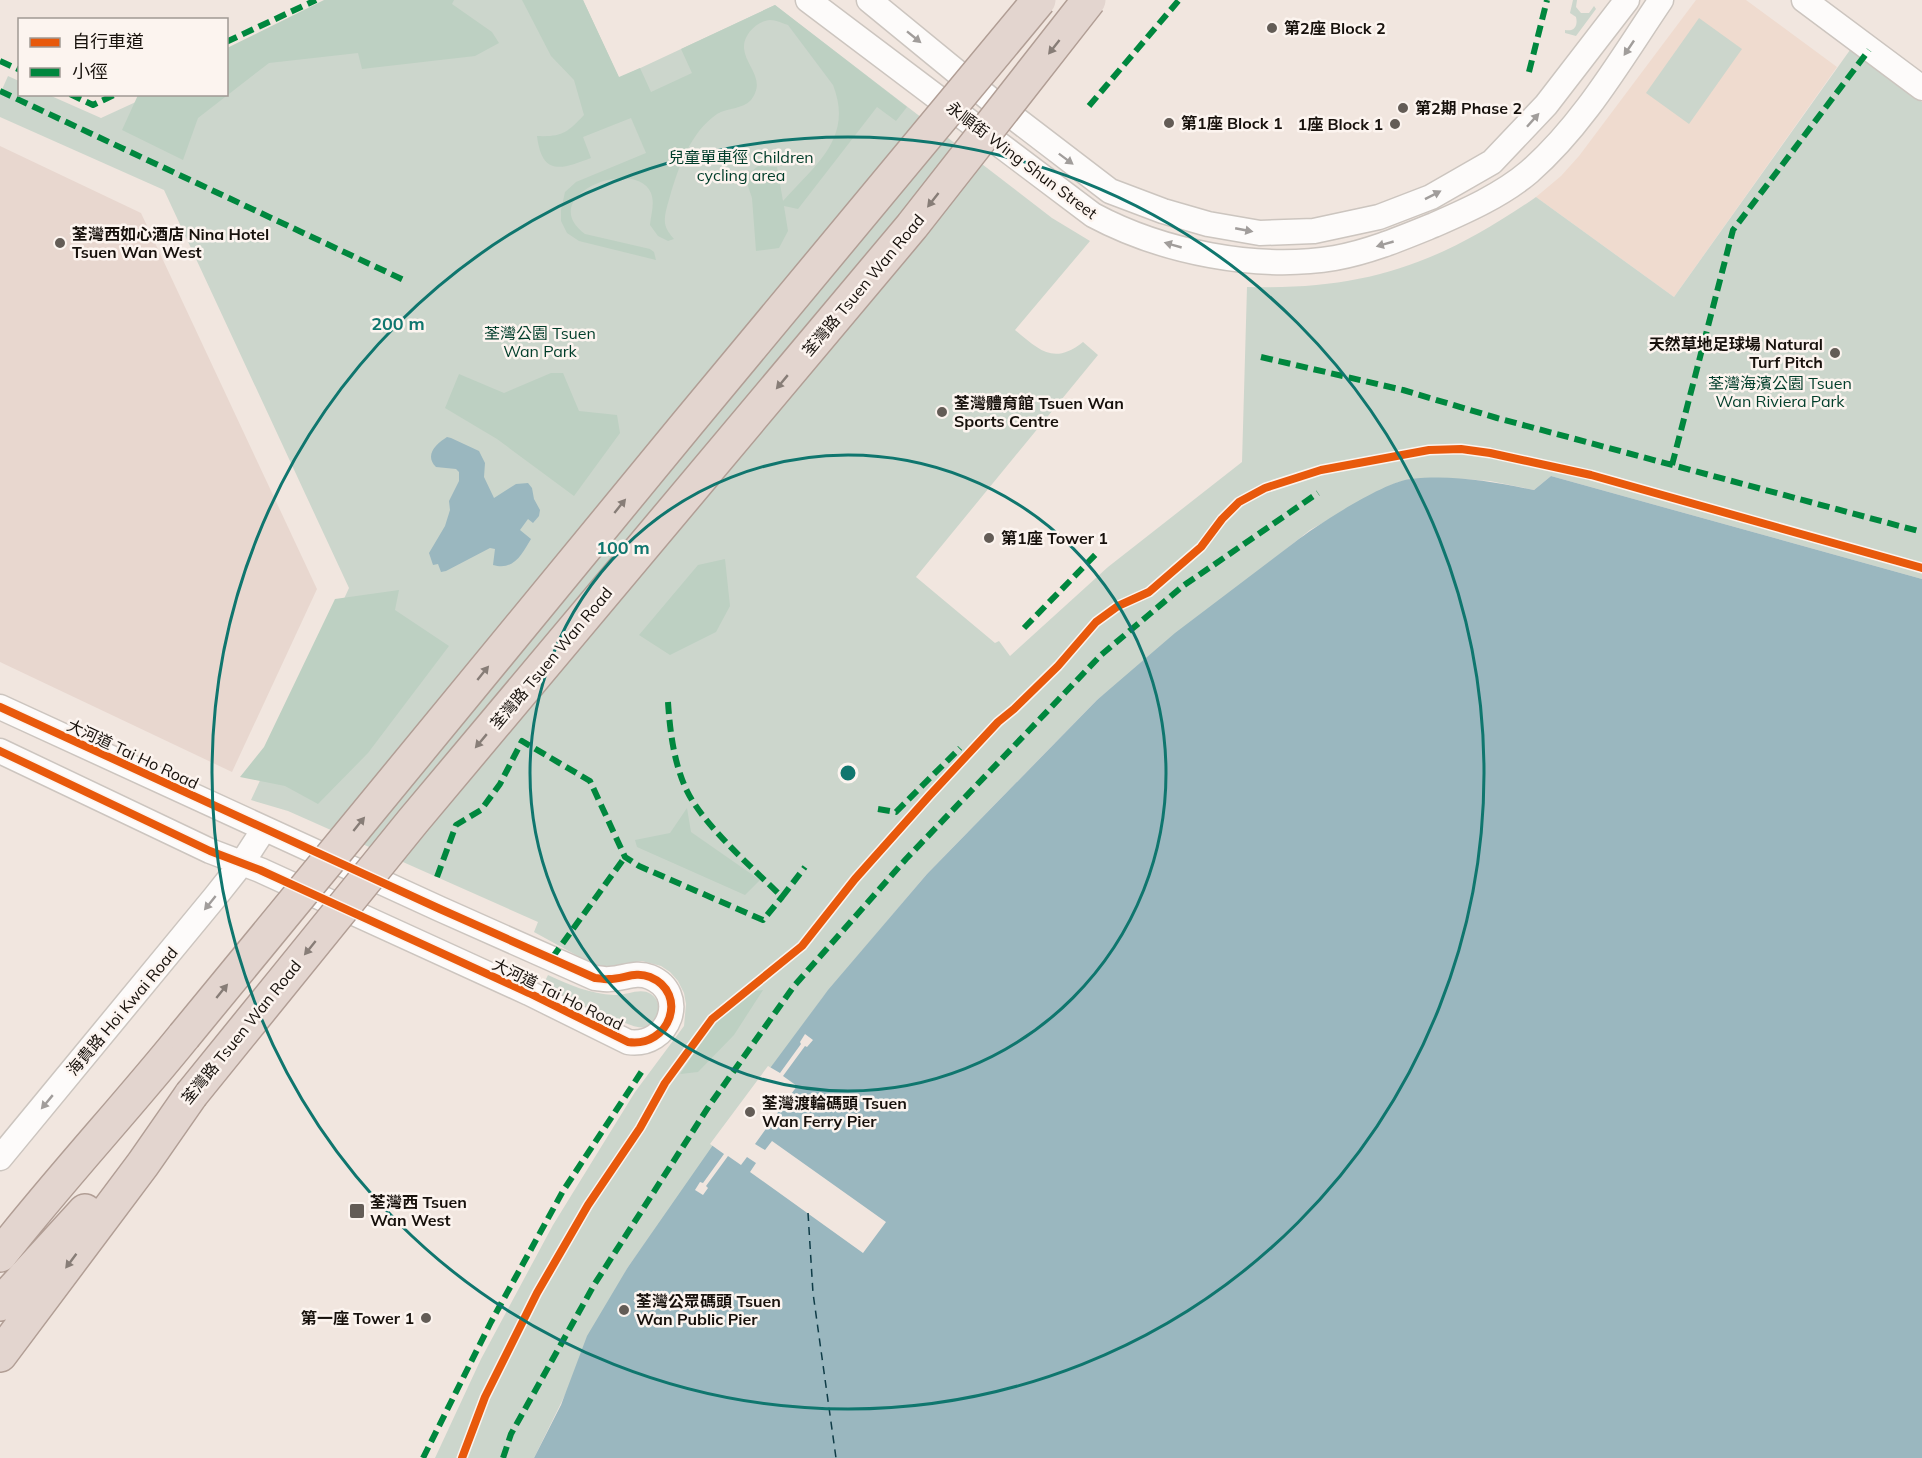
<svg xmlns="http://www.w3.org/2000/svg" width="1922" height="1458" viewBox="0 0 1922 1458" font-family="Mulish,'Noto Sans TC',sans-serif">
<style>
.commercial{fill:#e8d7cf}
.built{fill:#efdbcf}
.green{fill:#ccd6cc}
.forest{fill:#bdd0c2}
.water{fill:#9ab7bf}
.pier{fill:#f1e6df}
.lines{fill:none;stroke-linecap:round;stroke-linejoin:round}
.ferry{stroke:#0f3c47;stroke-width:1.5;stroke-dasharray:8 6;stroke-linecap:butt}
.minor-casing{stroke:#ccc5bf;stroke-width:27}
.highway-casing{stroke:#b19e95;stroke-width:36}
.minor{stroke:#fdfbfa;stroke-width:24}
.highway{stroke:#e3d5cf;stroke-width:33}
.highway-bridge-casing{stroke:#b19e95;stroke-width:36;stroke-linecap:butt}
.highway-bridge{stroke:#e3d5cf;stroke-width:33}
.quiet{stroke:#00873e;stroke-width:6;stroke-dasharray:12 6;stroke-linecap:butt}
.cycleway-casing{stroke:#fcf4ef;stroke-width:11}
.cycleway{stroke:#e8590c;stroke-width:8}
.oneway{fill:#a19d9b}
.oneway2{fill:#877d77}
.ring{fill:none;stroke:#0f766e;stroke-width:3}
.poi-dot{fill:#635c56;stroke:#fcf4ef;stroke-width:2}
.labels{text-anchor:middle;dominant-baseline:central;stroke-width:5;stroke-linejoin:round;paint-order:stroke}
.poi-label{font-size:16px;font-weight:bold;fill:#17110c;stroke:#fcf4ef;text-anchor:start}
.park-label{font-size:16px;fill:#003d2a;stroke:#fcf4ef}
.street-label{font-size:16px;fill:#17110c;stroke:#fcf4ef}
.centre{fill:#0f766e;stroke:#fcf4ef;stroke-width:3}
.ring-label{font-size:18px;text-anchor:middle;font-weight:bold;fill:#0f766e;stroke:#fcf4ef;stroke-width:5;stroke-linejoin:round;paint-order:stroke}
</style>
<rect width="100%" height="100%" fill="#f1e6df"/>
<path class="commercial" d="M 0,146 L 141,213 L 317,589 L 232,772 L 0,662 Z"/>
<path class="built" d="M 1696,0 L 1746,0 L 1837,67 L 1674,297 L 1536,197 L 1561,176 L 1579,156 Z"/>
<path class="green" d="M 353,0 L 583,0 L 619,78 L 775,5 L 1052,218 L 1090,241 L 1015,330 C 1040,351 1054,365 1083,342 L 1098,355 L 916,577 L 995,643 L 999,641 L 1010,656 L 1108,567 L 1242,462 L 1247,287 C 1366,290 1439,264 1536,197 L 1674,297 L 1850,50 L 1922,102 L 1922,579 L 1551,476 L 1534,490 L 1490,481 L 1464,479 L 1410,479 L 1393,484 L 1310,530 L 1295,542 L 1097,700 L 927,874 L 823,997 L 628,1267 L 534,1458 L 435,1458 L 481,1359 L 553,1225 L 635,1092 L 684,1026 L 686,1004 L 684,993 L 678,981 L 670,972 L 661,966 L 642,961 L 606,967 L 596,966 L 534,932 L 538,922 L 288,811 L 251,800 L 349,588 L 164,190 L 0,117 L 0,94 L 8,76 L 19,81 L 20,94 L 49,95 L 101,118 L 151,95 L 226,94 L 227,59 Z
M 1573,0 L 1577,0 L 1576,7 L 1581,13 L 1589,13 L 1594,6 L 1596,9 L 1576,36 L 1565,33 L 1565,30 C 1575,32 1578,25 1576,17 L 1570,13 Z
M 1699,18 L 1742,49 L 1689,124 L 1646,93 Z
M 548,975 C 570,985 590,994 614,995 C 626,996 640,987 651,994 C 664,1003 659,1023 645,1027 C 638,1029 629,1024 622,1022 L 542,987 Z"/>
<path class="forest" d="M 324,0 L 454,0 L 452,4 L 492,32 L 499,43 L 475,56 L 362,69 L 358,53 L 269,63 L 198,118 L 183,160 L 122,130 L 138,95 L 226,94 L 227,48 Z
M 522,0 L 583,0 L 619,77 L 640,68 L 651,92 L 692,73 L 681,49 L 775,5 L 907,107 L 896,121 L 877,107 L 798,209 L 784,206 L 788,231 L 779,248 L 756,251 L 752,198 L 745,177 L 758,166 L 777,167 L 783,201 C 815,165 854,138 833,85 L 788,25 C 782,23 776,20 770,20 C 757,21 743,35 744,48 C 745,66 767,79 751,100 C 743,109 727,108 717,114 C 690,133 679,166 670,196 C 668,204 664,214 665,223 C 666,230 670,234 674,239 L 668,241 L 658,236 L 650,225 C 651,214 655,204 651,193 C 635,156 534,196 585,234 L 650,249 L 654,252 L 656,260 L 579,241 L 567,233 L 561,221 L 561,210 L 565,192 L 576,182 L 646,153 L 631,118 L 583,137 L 591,158 C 562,169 542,177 537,136 C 562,137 567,133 584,115 L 574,80 L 551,56 Z
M 551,373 L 563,373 L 579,411 L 617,415 L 620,433 L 574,496 L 497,439 L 445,408 L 459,374 L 504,393 Z
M 725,559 L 730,606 L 716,632 L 670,655 L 639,635 L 698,565 Z
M 399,590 L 395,610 L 449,646 L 368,753 L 318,804 L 285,786 L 240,777 L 264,747 L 335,599 Z
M 687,808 L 691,832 L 760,880 L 745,895 L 637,847 L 635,840 L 670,833 Z
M 763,990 L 734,1035 L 698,1072 L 680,1074 L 716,1021 L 748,992 Z"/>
<path class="water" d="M 447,437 L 451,438 L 479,451 L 485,463 L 484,477 L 494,498 L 516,484 L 528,483 L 532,488 L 534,499 L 540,510 L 539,516 L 533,523 L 528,519 L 520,530 L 531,539 C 522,554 514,571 493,565 L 495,549 L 490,548 L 446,571 L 441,572 L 438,564 L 433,565 L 429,553 L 445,526 L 450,510 L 449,501 L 459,481 L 459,472 L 456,469 L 436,467 C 424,455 436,444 447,437 Z
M 1551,476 L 1922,579 L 1922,1458 L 534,1458 L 561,1405 L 587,1336 L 628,1267 L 713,1145 L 828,990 L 927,874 L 1097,700 L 1175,633 L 1295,542 C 1317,525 1385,481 1411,479 C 1452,474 1494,482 1534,490 Z"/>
<path class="pier" d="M 805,1034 L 813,1040 L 807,1047 L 805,1046 L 783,1076 L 797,1086 L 755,1144 L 765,1150 L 772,1141 L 886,1222 L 863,1253 L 750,1172 L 756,1163 L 747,1157 L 741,1165 L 728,1156 L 706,1186 L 708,1188 L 703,1195 L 695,1190 L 700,1182 L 703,1183 L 724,1154 L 710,1144 L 768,1066 L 780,1073 L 801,1044 L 800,1042 Z"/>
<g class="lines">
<path class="ferry" d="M 808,1213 L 813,1293 L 836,1458"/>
<defs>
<path id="minor" d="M 808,0 L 1093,215 C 1162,252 1257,271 1335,258 C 1369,252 1402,238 1434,225 C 1466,211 1502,195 1529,172 C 1583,125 1621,59 1661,0
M 869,0 L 991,100 L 1110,191 L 1163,211 L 1208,224 L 1260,233 L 1314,231 L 1379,217 L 1431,197 L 1492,162 L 1546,105 L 1627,0
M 1804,0 L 1922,88
M 0,707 L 440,909 L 595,978 C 600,978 605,980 609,979 C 624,979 635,971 650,977 C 689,993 670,1048 628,1042 L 529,993 L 260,870 L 210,851 L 0,751
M 0,1158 L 215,897 L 242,863 L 264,829"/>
<path id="highway" d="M 0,1255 C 59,1180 124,1110 184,1036
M 0,1304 L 85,1211
M 0,1355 L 143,1164 L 191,1095"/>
</defs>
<use href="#minor" class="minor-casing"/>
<use href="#highway" class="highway-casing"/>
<use href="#minor" class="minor"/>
<use href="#highway" class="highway"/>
<defs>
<path id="highway-bridge" d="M 184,1036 L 687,424 L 1039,0
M 191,1095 L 413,821 L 912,226 L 1089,0"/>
</defs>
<use href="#highway-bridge" class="highway-bridge-casing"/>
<use href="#highway-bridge" class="highway-bridge"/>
<path class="quiet" d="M 226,42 L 316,0
M 0,61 L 20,70
M 1529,72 L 1547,0
M 0,91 L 406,281
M 70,94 L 93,105 L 116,94
M 1089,106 L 1179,0
M 1261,357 L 1403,390 L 1497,418 L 1922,532
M 1672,465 L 1733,230 L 1869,50
M 1024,628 L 1099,551
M 668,702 C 670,732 674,764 687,791 C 704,826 754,869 782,897 L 805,867
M 878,809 L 896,812 L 960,748
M 437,877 L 456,825 L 481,810 L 500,784 L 522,741 L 590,781 L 625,857 L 639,866 L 763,920 L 782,897
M 552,958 L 625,857
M 423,1458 L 491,1322 L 563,1191 L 642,1071
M 503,1458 L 511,1434 L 594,1285 L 709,1106 L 794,986 L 906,859 L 1101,655 L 1183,586 L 1318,493"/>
<defs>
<path id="cycleway" d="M 0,707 L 440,909 L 595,978 C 600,978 605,980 609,979 C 624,979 635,971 650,977 C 689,993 670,1048 628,1042 L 529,993 L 260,870 L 210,851 L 0,751
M 462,1458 L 485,1397 L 537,1293 L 588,1205 L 640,1128 L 665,1083 L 712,1019 L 802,946 L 855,879 L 930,795 L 998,722 L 1014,709 L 1058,666 L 1096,622 L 1118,606 L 1149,592 L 1201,547 L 1222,519 L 1239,502 L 1265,488 L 1321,470 L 1429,450 L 1461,449 L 1490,453 L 1591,475 L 1922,568"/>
</defs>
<use href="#cycleway" class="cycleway-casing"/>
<use href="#cycleway" class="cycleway"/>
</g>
<defs><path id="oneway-solid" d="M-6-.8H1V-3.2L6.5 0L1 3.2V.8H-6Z" transform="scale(1.5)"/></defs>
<g class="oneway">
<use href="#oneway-solid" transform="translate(914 37) rotate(39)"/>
<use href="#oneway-solid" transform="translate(1629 48) rotate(124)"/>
<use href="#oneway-solid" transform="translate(1533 120) rotate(-48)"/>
<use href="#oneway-solid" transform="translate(1066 159) rotate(37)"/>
<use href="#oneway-solid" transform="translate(1433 195) rotate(-27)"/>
<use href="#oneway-solid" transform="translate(1244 230) rotate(11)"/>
<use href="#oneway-solid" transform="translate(1385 244) rotate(164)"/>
<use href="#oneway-solid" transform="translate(1173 245) rotate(-164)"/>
<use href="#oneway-solid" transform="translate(210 903) rotate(129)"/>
<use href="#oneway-solid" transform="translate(47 1102) rotate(130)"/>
</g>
<g class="oneway2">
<use href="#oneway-solid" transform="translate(1054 47) rotate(128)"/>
<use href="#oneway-solid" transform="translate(933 200) rotate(128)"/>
<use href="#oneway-solid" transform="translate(782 382) rotate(130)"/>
<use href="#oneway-solid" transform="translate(620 506) rotate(-51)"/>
<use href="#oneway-solid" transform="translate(483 673) rotate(-51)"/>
<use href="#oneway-solid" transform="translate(481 741) rotate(130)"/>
<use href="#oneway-solid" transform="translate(359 824) rotate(-51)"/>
<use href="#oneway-solid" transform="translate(310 948) rotate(129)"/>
<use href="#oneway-solid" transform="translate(222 991) rotate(-51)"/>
<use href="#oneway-solid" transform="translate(71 1261) rotate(127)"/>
</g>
<g class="ring">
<circle cx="848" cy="773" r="318"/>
<circle cx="848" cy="773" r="636"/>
</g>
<g class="poi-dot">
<circle cx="1272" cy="28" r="6"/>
<circle cx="1403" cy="108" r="6"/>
<circle cx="1169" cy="123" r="6"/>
<circle cx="1395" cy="124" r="6"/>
<circle cx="60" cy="243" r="6"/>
<circle cx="1835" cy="353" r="6"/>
<circle cx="942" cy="412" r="6"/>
<circle cx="989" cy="538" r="6"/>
<circle cx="750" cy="1112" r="6"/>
<rect x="349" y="1203" width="16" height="16" rx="3"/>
<circle cx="624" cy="1310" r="6"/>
<circle cx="426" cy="1318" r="6"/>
</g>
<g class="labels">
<g class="poi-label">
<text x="1284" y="28">第2座 Block 2</text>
<text x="1415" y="108">第2期 Phase 2</text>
<text x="1181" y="123">第1座 Block 1</text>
<text x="1383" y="124" text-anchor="end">1座 Block 1</text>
<text x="72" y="234">荃灣西如心酒店 Nina Hotel<tspan x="72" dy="18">Tsuen Wan West</tspan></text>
<text x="1823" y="344" text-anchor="end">天然草地足球場 Natural<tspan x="1823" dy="18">Turf Pitch</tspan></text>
<text x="954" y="403">荃灣體育館 Tsuen Wan<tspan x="954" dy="18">Sports Centre</tspan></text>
<text x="1001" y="538">第1座 Tower 1</text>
<text x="762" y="1103">荃灣渡輪碼頭 Tsuen<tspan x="762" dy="18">Wan Ferry Pier</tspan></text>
<text x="370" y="1202">荃灣西 Tsuen<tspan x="370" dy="18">Wan West</tspan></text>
<text x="636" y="1301">荃灣公眾碼頭 Tsuen<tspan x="636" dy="18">Wan Public Pier</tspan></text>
<text x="414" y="1318" text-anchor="end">第一座 Tower 1</text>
</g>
<g class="park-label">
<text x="741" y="157">兒童單車徑 Children<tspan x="741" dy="18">cycling area</tspan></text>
<text x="540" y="333">荃灣公園 Tsuen<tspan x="540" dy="18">Wan Park</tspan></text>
<text x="1780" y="383">荃灣海濱公園 Tsuen<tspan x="1780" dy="18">Wan Riviera Park</tspan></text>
</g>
<g class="street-label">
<text transform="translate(1022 160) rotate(37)">永順街 Wing Shun Street</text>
<text transform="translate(863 285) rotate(-50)">荃灣路 Tsuen Wan Road</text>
<text transform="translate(551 658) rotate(-50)">荃灣路 Tsuen Wan Road</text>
<text transform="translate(133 754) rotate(25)">大河道 Tai Ho Road</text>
<text transform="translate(558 994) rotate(26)">大河道 Tai Ho Road</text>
<text transform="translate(122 1011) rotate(-50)">海貴路 Hoi Kwai Road</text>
<text transform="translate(241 1032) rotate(-51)">荃灣路 Tsuen Wan Road</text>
</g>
</g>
<circle cx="848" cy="773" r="9" class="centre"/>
<g class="ring-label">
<text x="398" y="330">200 m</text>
<text x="623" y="554">100 m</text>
</g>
<rect x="18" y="18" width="210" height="78" fill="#fcf4ef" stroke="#a09994" stroke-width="1.5"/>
<rect x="30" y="38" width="30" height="9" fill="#e8590c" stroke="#a09994" stroke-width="1.5"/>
<text x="72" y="48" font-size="18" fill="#17110c">自行車道</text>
<rect x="30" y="68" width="30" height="9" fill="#00873e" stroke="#a09994" stroke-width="1.5"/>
<text x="72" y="78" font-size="18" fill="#17110c">小徑</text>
</svg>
